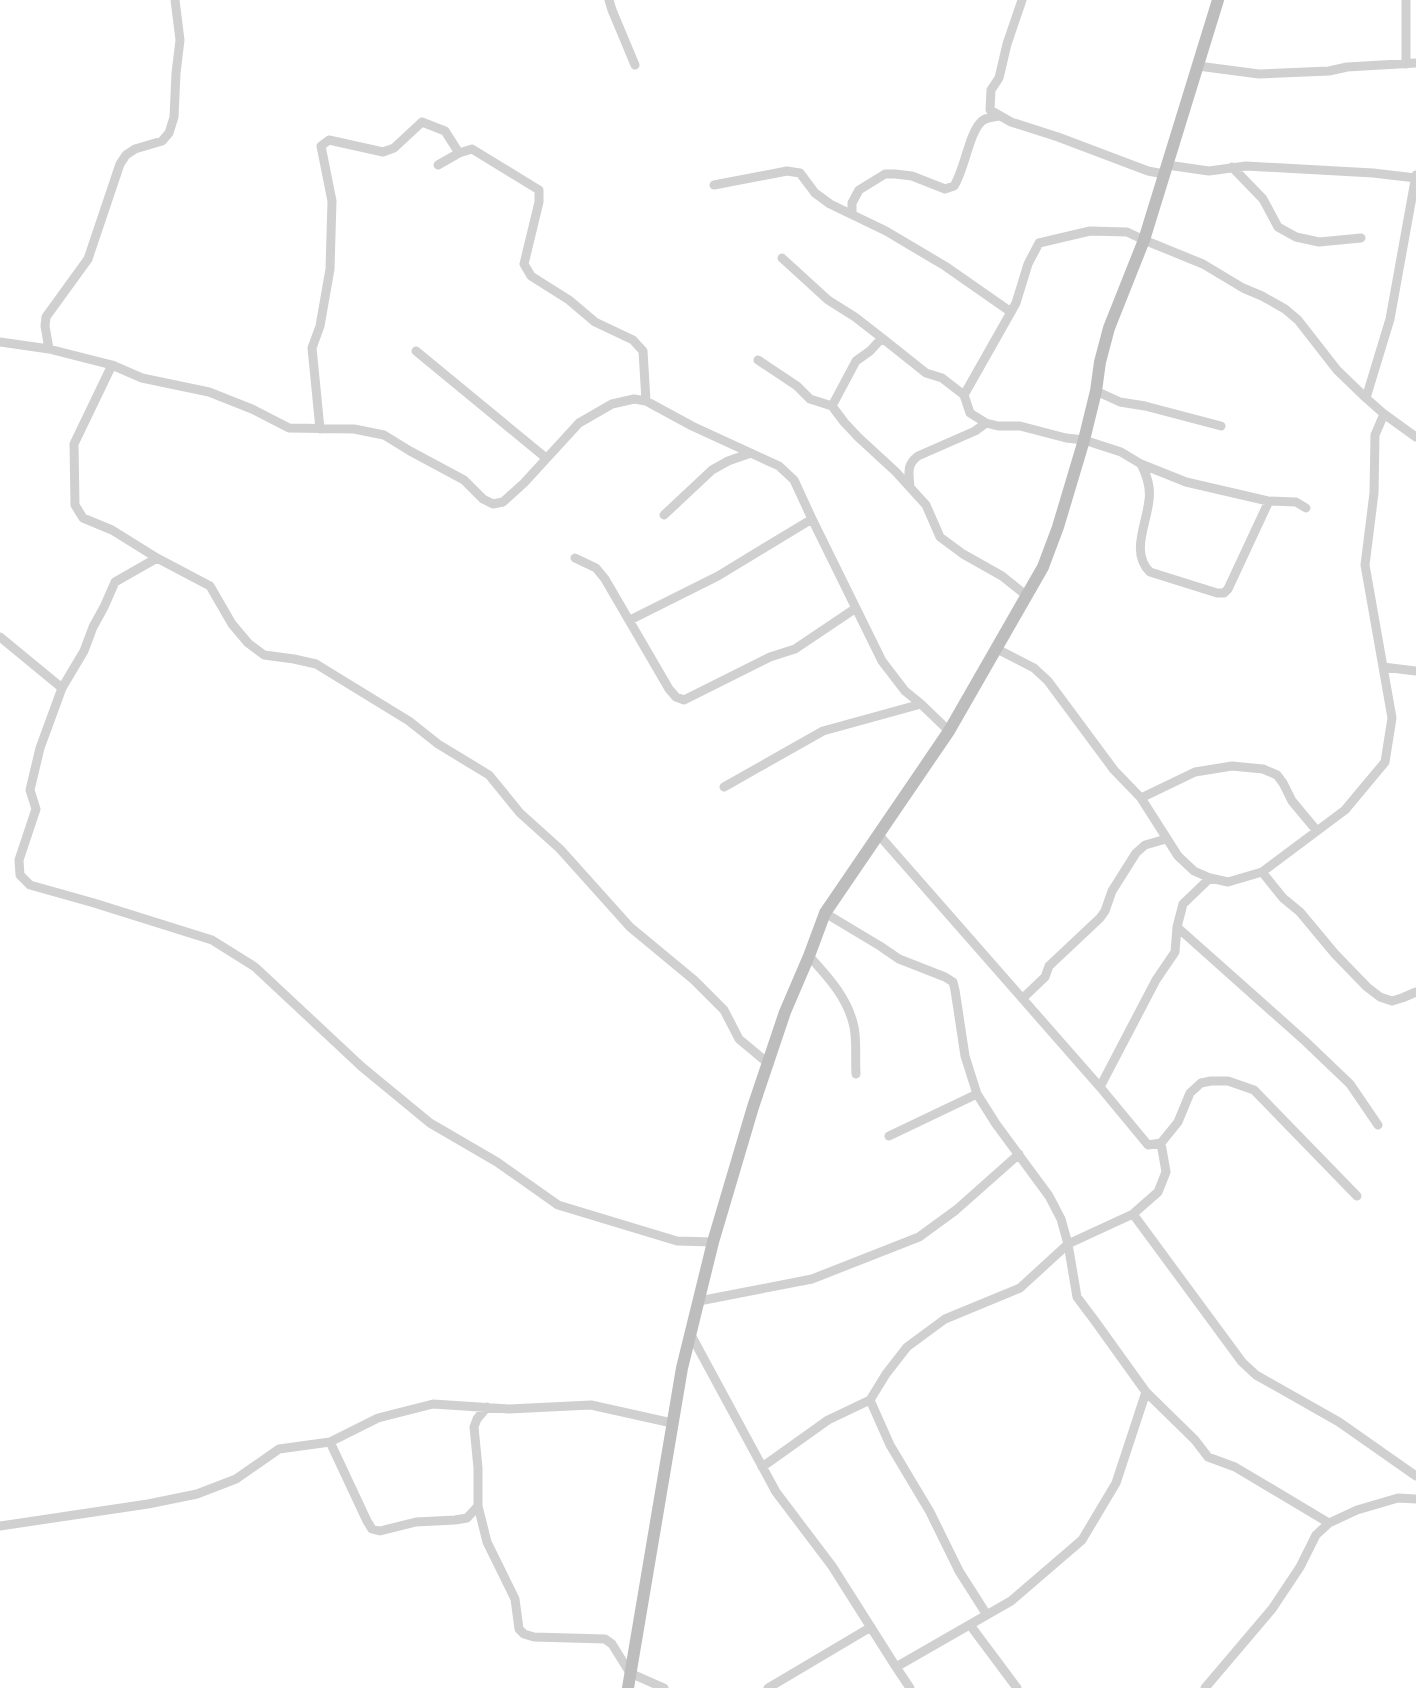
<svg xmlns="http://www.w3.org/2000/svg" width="1416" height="1688" viewBox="0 0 1416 1688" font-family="Roboto,sans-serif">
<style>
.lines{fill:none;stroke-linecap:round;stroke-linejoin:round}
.street{stroke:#d0d0d0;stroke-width:9}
.secondary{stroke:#bdbdbd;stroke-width:12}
</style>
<rect width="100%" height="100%" fill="#fff"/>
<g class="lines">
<path class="street" d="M 609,0 L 612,10 L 635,65
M 1022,0 L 1007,44 L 999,78 L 991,90 L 990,110 L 1011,122 L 1058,137 L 1148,171 L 1164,174
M 1406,64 L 1406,0
M 1198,66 L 1259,74 L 1329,71 L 1347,67 L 1416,63
M 438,165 L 459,153 L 472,149 L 539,190 L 539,202 L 524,264 L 531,276 L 569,300 L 595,322 L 633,340 L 643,351 L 646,401
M 1167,165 L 1209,171 L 1246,166 L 1373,173 L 1416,178
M 1232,167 L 1263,199 L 1278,227 L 1296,237 L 1319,242 L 1361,238
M 714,185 L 787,171 L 800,173 L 815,193 L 830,204 L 886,231 L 945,266 L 1011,312
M 852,214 L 852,203 L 859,190 L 885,174 L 895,174 L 912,176 L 945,189 L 954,186 C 965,169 969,132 982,121 C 987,117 994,117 1000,116
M 782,258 L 828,300 L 855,317 L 882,338 L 870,351 L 856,361 L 832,406 L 844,422 L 858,437 L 896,472 L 926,505 L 940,537 L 963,554 L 1002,576 L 1027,596
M 882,338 L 926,373 L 942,378 L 964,395 L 970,413 L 986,423 L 998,426 L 1020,426 L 1066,438 L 1084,440 L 1121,452 L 1141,464 L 1186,482 L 1268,501 L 1296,502 L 1306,508
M 0,342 L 49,349 L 112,365 L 142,378 L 209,392 L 252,409 L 289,428 L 354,429 L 384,435 L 410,451 L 464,480 L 483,499 L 493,504 L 503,502 L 524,483 L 579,423 L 612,404 L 634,399 L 646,401 L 692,426 L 779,466 L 794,480 L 812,519 L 882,661 L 905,691 L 921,704 L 949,731
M 49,349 L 45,326 L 46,317 L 88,259 L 120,164 L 126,155 L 135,149 L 162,141 L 169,133 L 174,117 L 176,73 L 180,40 L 175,0
M 416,351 L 546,458
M 758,360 L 797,386 L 810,399 L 832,406
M 112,365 L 74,444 L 75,505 L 83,518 L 112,530 L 157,558 L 210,586 L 232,624 L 248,643 L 264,655 L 294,659 L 316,664 L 409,721 L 438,744 L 489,775 L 520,813 L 560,849 L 630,927 L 694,980 L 724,1010 L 739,1039 L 769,1064
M 1096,391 L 1120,402 L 1145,406 L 1221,426
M 964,395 L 1011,312 L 1016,303 L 1028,264 L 1039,243 L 1090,231 L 1127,232 L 1144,240 L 1203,264 L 1243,288 L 1262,296 L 1285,309 L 1298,320 L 1337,370 L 1366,398 L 1384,414 L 1416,437
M 1366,398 L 1390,319 L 1416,175
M 320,429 L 312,348 L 320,326 L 330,269 L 332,201 L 321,146 L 329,140 L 383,152 L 394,148 L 422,122 L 445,131 L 459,153
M 1141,464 C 1147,476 1151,487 1149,500 C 1147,523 1130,553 1150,572 L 1217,593 L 1224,593 L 1228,589 L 1269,501
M 910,487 C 909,473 906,465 918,456 L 975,431 L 986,423
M 664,515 L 712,470 L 728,461 L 751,453
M 157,558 L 115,582 L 104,607 L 93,627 L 84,651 L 62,688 L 40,748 L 30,790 L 36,809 L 19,860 L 20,875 L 30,885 L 94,903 L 212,940 L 255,967 L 362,1067 L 430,1123 L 497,1162 L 558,1205 L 677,1241 L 713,1242
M 575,558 L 596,568 L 605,579 L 669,689 L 676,697 L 684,700 L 770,657 L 795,649 L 856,608
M 630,620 L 718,576 L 812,519
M 0,637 L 62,688
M 997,649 L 1034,668 L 1048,681 L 1114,770 L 1141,798 L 1178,856 L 1194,871 L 1210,878 L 1228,882 L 1262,872 L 1345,810 L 1385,762 L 1392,718 L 1365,565 L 1374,493 L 1375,435 L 1384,414
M 1383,667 L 1416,671
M 724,787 L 823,731 L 921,704
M 1141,798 L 1195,772 L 1232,766 L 1263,769 L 1277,775 L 1283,783 L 1292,801 L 1317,831
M 878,834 L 1100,1087 L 1148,1145 L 1161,1143 L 1178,1122 L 1190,1093 L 1201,1083 L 1211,1081 L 1228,1081 L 1254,1090 L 1357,1196
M 1262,872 L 1283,898 L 1300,912 L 1335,954 L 1367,987 L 1380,997 L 1392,1001 L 1402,998 L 1416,992
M 825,913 L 880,946 L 899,959 L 945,977 L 953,982 L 955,990 L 965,1056 L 977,1094 L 996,1124 L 1049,1196 L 1061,1219 L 1068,1244 L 1077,1297 L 1095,1321 L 1146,1392 L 1195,1440 L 1208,1457 L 1235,1467 L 1329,1523
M 1177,927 L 1305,1041 L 1350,1084 L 1378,1125
M 809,956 C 828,977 848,998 854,1027 C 857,1041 855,1059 856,1074
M 1023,998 L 1045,977 L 1049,966 L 1100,918 L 1105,911 L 1112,891 L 1136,853 L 1145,845 L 1166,839
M 1100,1087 L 1156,980 L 1175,952 L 1177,927 L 1183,904 L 1210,878
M 889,1136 L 977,1094
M 1133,1214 L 1242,1362 L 1256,1375 L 1339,1422 L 1416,1476
M 699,1301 L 812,1279 L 919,1237 L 956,1210 L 1019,1154
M 691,1335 L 776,1492 L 832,1566 L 896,1667 L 910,1688
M 870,1400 L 890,1445 L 930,1512 L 959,1571 L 987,1615
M 487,1407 L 477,1419 L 474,1427 L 478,1468 L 478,1506 L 487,1542 L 515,1599 L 519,1629 L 524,1634 L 534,1637 L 605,1639 L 612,1644 L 630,1673 L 664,1688
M 330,1442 L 367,1521 L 372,1529 L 380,1531 L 416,1522 L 455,1520 L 467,1518 L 478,1506
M 762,1467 L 828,1420 L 870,1400 L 886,1374 L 907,1347 L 945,1319 L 1020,1288 L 1068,1244 L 1133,1214 L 1158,1192 L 1166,1172 L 1161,1143
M 0,1526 L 148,1504 L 197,1494 L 236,1479 L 279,1449 L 330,1442 L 378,1418 L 433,1404 L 509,1409 L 591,1405 L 672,1423
M 970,1625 L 1017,1688
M 896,1667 L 1011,1601 L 1082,1540 L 1116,1483 L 1146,1392
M 768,1688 L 871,1627
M 1205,1688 L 1272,1609 L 1300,1567 L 1316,1535 L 1329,1523 L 1357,1510 L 1398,1498 L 1416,1499"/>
<path class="secondary" d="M 628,1688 L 682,1368 L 713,1242 L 753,1107 L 785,1012 L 809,956 L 825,913 L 949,731 L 1043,567 L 1058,527 L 1084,440 L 1096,391 L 1100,362 L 1109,328 L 1144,240 L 1218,0"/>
</g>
</svg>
